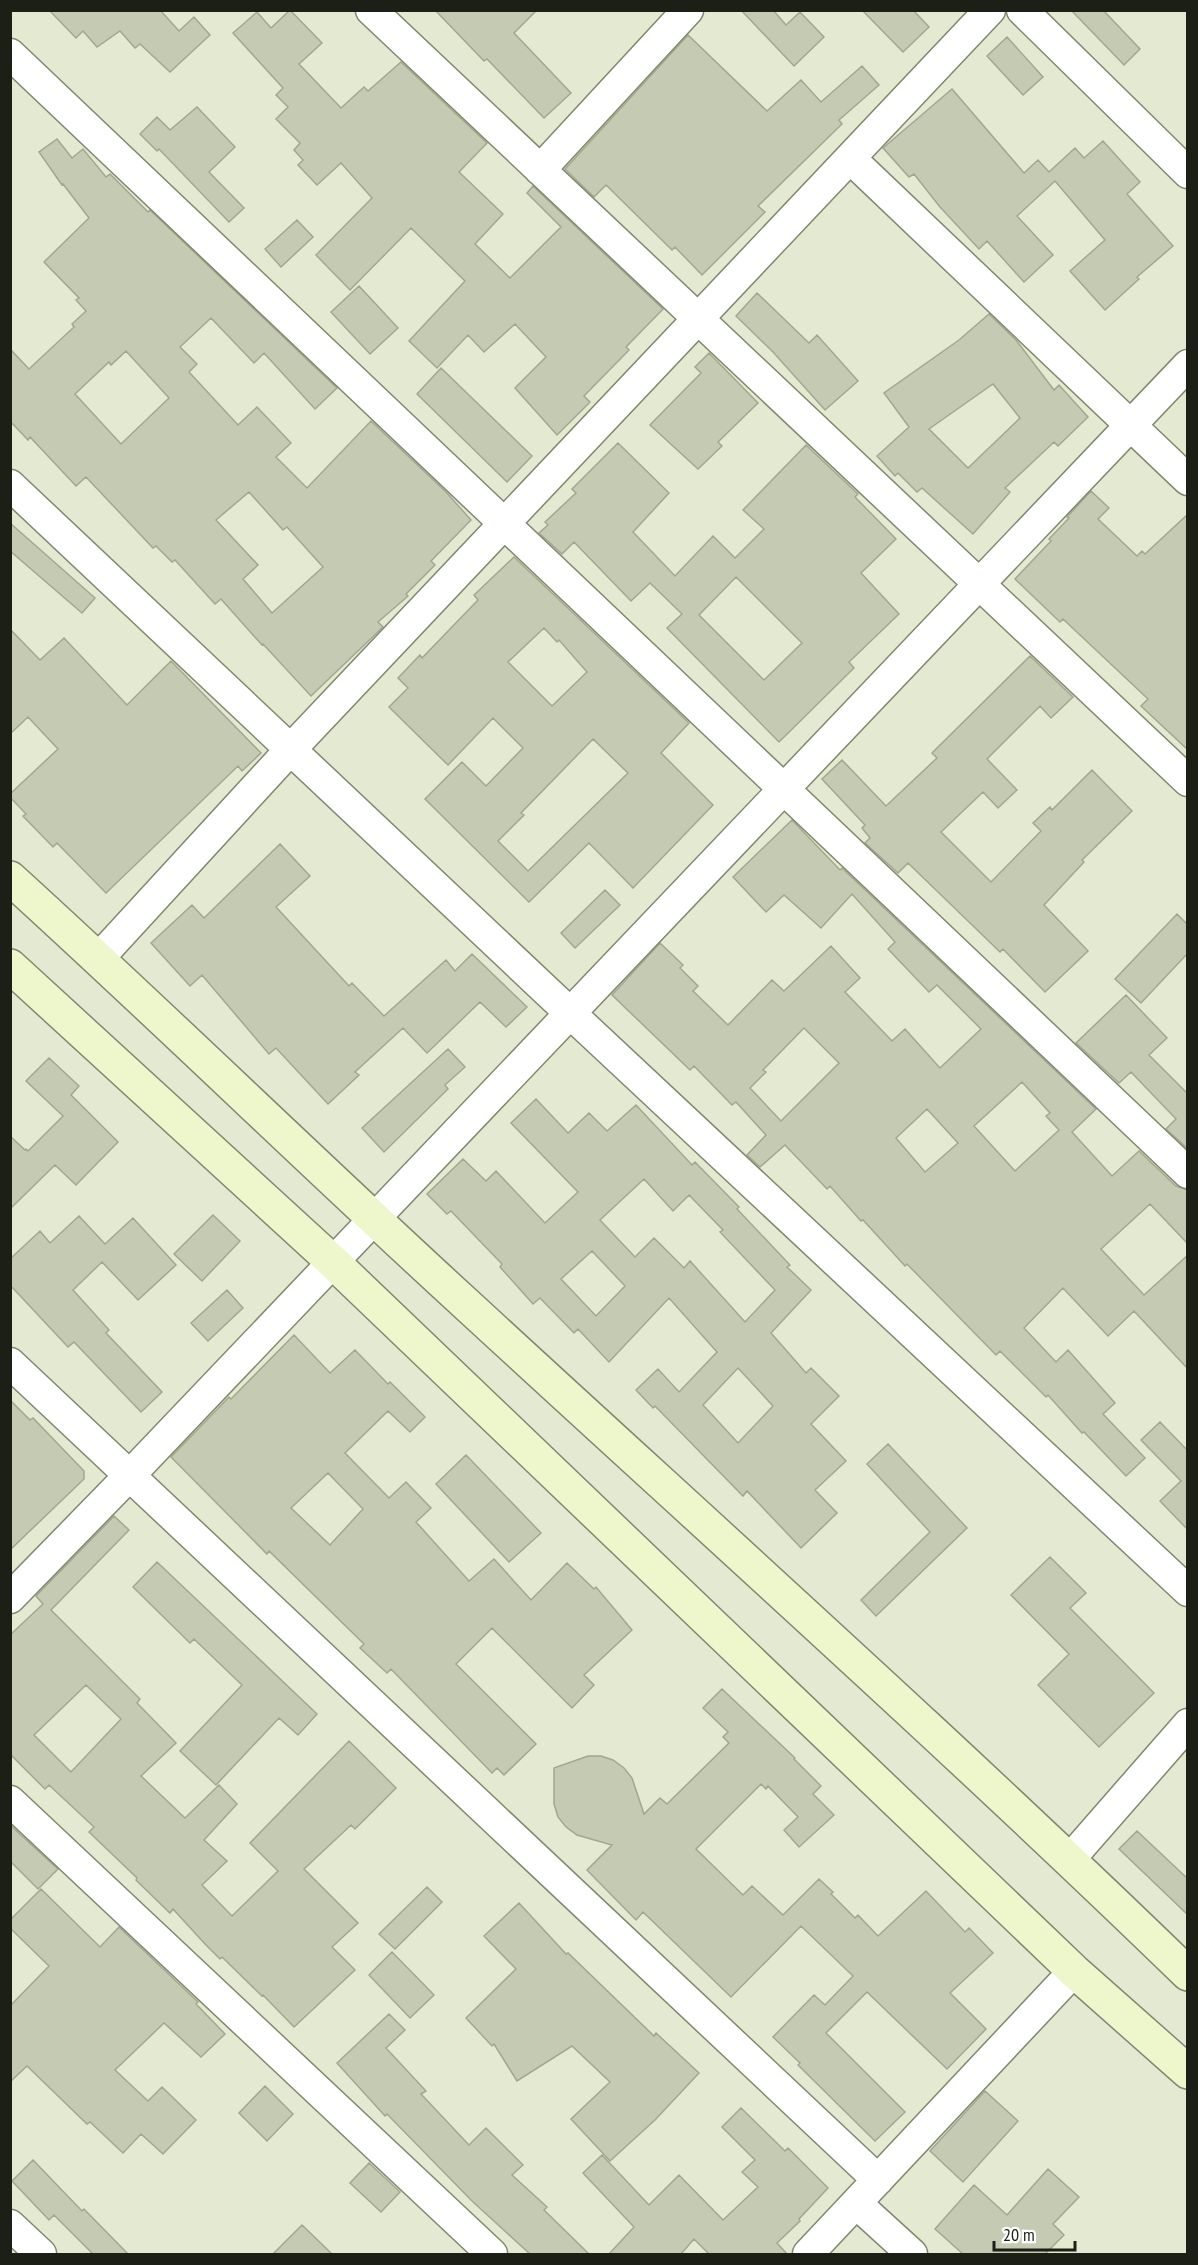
<svg xmlns="http://www.w3.org/2000/svg" width="1198" height="2265" viewBox="0 0 1198 2265" font-family="'PT Sans Narrow',sans-serif">
<style>
.building{fill:#c4cbb2;stroke:#a1a890;stroke-width:1.5;fill-rule:evenodd}
.lines{fill:none;stroke-linecap:round;stroke-linejoin:round}
.street-casing{stroke:#818870;stroke-width:33}
.secondary-casing{stroke:#818870;stroke-width:36}
.street{stroke:#fff;stroke-width:30}
.secondary{stroke:#eef7cc;stroke-width:33}
</style>
<rect width="100%" height="100%" fill="#e3ead1"/>
<path class="building" d="M 49,10 L 160,10 L 179,31 L 194,17 L 210,35 L 170,72 L 140,44 L 135,48 L 120,31 L 97,47 L 83,31 L 76,38 Z
M 290,10 L 322,43 L 299,64 L 341,108 L 364,87 L 368,91 L 401,62 L 487,143 L 459,172 L 503,214 L 475,244 L 510,278 L 561,227 L 527,193 L 533,186 L 663,309 L 626,347 L 629,350 L 584,396 L 590,402 L 557,435 L 515,388 L 546,357 L 515,324 L 484,352 L 468,335 L 437,368 L 409,341 L 465,281 L 411,228 L 350,290 L 316,255 L 372,198 L 341,163 L 317,185 L 298,165 L 303,160 L 294,150 L 300,143 L 276,119 L 288,107 L 276,95 L 283,88 L 233,33 L 257,12 L 271,28 Z
M 435,10 L 537,10 L 514,33 L 571,93 L 544,118 L 487,59 L 484,61 Z
M 741,10 L 773,10 L 786,25 L 800,12 L 824,37 L 794,66 Z
M 862,10 L 913,10 L 929,27 L 903,52 Z
M 1071,10 L 1103,10 L 1140,49 L 1124,65 Z
M 688,35 L 767,111 L 801,80 L 821,102 L 862,66 L 879,85 L 839,120 L 842,124 L 758,206 L 765,212 L 702,275 L 675,247 L 672,250 L 606,185 L 594,197 L 565,169 Z
M 1007,37 L 1043,77 L 1023,95 L 987,56 Z
M 952,89 L 1024,173 L 1038,160 L 1049,172 L 1075,148 L 1084,158 L 1103,141 L 1140,182 L 1127,194 L 1173,246 L 1137,277 L 1139,279 L 1105,310 L 1070,271 L 1105,240 L 1055,181 L 1017,216 L 1053,255 L 1024,282 L 987,241 L 979,249 L 940,207 L 914,174 L 909,177 L 883,148 Z
M 197,107 L 235,147 L 209,172 L 244,208 L 229,222 L 159,149 L 157,151 L 140,134 L 157,117 L 170,130 Z
M 57,139 L 72,158 L 83,149 L 106,177 L 110,174 L 148,212 L 150,210 L 337,388 L 315,409 L 264,353 L 254,363 L 211,318 L 180,347 L 197,364 L 189,372 L 238,425 L 257,407 L 291,443 L 276,457 L 307,488 L 371,421 L 446,492 L 471,520 L 431,561 L 435,565 L 406,594 L 408,596 L 378,622 L 383,627 L 311,696 L 263,644 L 262,645 L 221,599 L 215,604 L 175,560 L 172,562 L 156,546 L 153,548 L 86,477 L 76,486 L 30,437 L 28,440 L 10,421 L 10,349 L 29,369 L 74,327 L 72,324 L 86,311 L 76,300 L 79,298 L 44,262 L 89,218 L 63,184 L 62,185 L 39,152 ZM 126,351 L 169,398 L 121,444 L 75,394 L 109,362 L 111,365 ZM 249,492 L 283,530 L 287,527 L 323,567 L 272,613 L 243,579 L 258,565 L 216,520 Z
M 297,220 L 313,237 L 281,267 L 265,249 Z
M 359,286 L 398,328 L 370,354 L 331,312 Z
M 757,293 L 809,343 L 817,335 L 858,381 L 825,410 L 773,352 L 736,316 Z
M 989,314 L 1016,340 L 1054,390 L 1059,385 L 1088,417 L 1058,446 L 1054,442 L 1005,488 L 1010,492 L 973,534 L 922,488 L 917,492 L 898,473 L 895,476 L 877,456 L 909,427 L 884,393 L 959,340 ZM 993,384 L 1020,418 L 968,468 L 929,429 Z
M 709,353 L 758,403 L 718,442 L 722,446 L 698,469 L 650,425 L 701,373 L 695,367 Z
M 441,368 L 532,456 L 507,482 L 417,394 Z
M 618,443 L 669,493 L 633,532 L 675,576 L 713,536 L 735,558 L 764,529 L 743,510 L 806,445 L 858,494 L 855,497 L 896,539 L 861,573 L 899,614 L 849,662 L 854,668 L 779,742 L 667,628 L 682,614 L 650,583 L 631,601 L 574,542 L 562,554 L 539,533 L 548,525 L 545,522 L 576,493 L 572,489 ZM 736,577 L 802,643 L 764,680 L 699,615 Z
M 1091,491 L 1109,508 L 1098,519 L 1137,556 L 1142,551 L 1145,554 L 1188,514 L 1188,750 L 1141,706 L 1148,699 L 1063,619 L 1060,622 L 1015,579 L 1051,541 L 1049,539 L 1069,518 L 1067,517 Z
M 10,523 L 95,598 L 82,613 L 10,551 Z
M 514,557 L 689,723 L 661,753 L 713,805 L 633,888 L 589,843 L 529,902 L 425,799 L 462,762 L 486,786 L 523,748 L 493,718 L 448,765 L 389,707 L 408,688 L 398,678 L 420,655 L 422,658 L 478,600 L 474,595 ZM 544,628 L 557,642 L 559,640 L 587,672 L 552,706 L 508,662 ZM 593,739 L 628,773 L 528,871 L 498,841 L 524,815 L 521,813 Z
M 10,629 L 40,660 L 64,638 L 127,705 L 171,661 L 261,753 L 242,771 L 238,766 L 106,893 L 57,843 L 53,847 L 23,816 L 26,814 L 10,797 L 10,794 L 58,749 L 28,717 L 10,734 Z
M 1030,656 L 1073,697 L 1051,718 L 1040,706 L 987,759 L 1017,790 L 998,808 L 983,792 L 941,832 L 991,882 L 1041,831 L 1033,823 L 1050,807 L 1052,810 L 1092,770 L 1132,811 L 1082,860 L 1084,862 L 1044,905 L 1088,951 L 1045,992 L 1003,949 L 1000,952 L 908,863 L 898,873 L 865,843 L 870,838 L 862,828 L 865,825 L 822,779 L 842,760 L 886,806 L 937,758 L 932,753 Z
M 792,820 L 840,870 L 842,868 L 1096,1109 L 1072,1132 L 1112,1176 L 1139,1151 L 1176,1186 L 1188,1190 L 1188,1244 L 1150,1204 L 1101,1249 L 1144,1295 L 1188,1255 L 1188,1369 L 1134,1311 L 1108,1336 L 1063,1288 L 1024,1328 L 1056,1362 L 1068,1350 L 1115,1403 L 1103,1414 L 1145,1458 L 1126,1476 L 1084,1432 L 1082,1433 L 1048,1395 L 1046,1397 L 1000,1351 L 996,1355 L 907,1264 L 905,1266 L 863,1220 L 861,1221 L 830,1186 L 827,1189 L 785,1145 L 760,1167 L 747,1155 L 766,1135 L 736,1102 L 732,1105 L 694,1066 L 690,1070 L 612,995 L 660,943 L 683,965 L 680,968 L 698,986 L 693,991 L 728,1025 L 772,980 L 784,991 L 831,946 L 860,978 L 845,992 L 892,1041 L 905,1029 L 940,1068 L 981,1029 L 937,985 L 929,992 L 888,949 L 895,942 L 852,894 L 821,928 L 784,895 L 766,912 L 733,877 ZM 804,1028 L 839,1063 L 781,1121 L 750,1088 L 766,1072 L 763,1070 ZM 1022,1082 L 1050,1113 L 1046,1116 L 1059,1130 L 1015,1171 L 974,1126 ZM 927,1109 L 958,1143 L 925,1172 L 896,1138 Z
M 280,844 L 310,876 L 276,907 L 349,986 L 352,983 L 384,1016 L 446,960 L 455,971 L 472,954 L 527,1007 L 506,1027 L 480,1002 L 427,1053 L 403,1028 L 355,1072 L 359,1075 L 328,1104 L 276,1048 L 269,1054 L 202,975 L 190,986 L 151,943 L 192,905 L 204,918 Z
M 605,890 L 620,905 L 575,948 L 561,933 Z
M 1177,914 L 1188,925 L 1188,953 L 1141,1003 L 1115,979 Z
M 1126,995 L 1167,1038 L 1149,1055 L 1188,1094 L 1188,1149 L 1166,1129 L 1176,1119 L 1131,1072 L 1119,1083 L 1076,1043 Z
M 448,1049 L 465,1067 L 445,1085 L 448,1089 L 384,1152 L 362,1128 Z
M 49,1058 L 79,1086 L 71,1095 L 118,1142 L 76,1185 L 55,1165 L 10,1209 L 10,1136 L 25,1150 L 26,1149 L 28,1151 L 63,1116 L 26,1081 Z
M 536,1099 L 568,1133 L 589,1113 L 607,1131 L 636,1105 L 692,1165 L 695,1162 L 739,1207 L 737,1209 L 790,1265 L 787,1267 L 811,1290 L 771,1333 L 806,1373 L 811,1368 L 839,1396 L 811,1424 L 846,1461 L 815,1490 L 837,1513 L 801,1548 L 747,1491 L 743,1496 L 655,1406 L 653,1408 L 636,1390 L 658,1369 L 679,1392 L 717,1352 L 669,1298 L 609,1362 L 578,1329 L 574,1333 L 540,1298 L 533,1304 L 500,1267 L 502,1264 L 451,1211 L 447,1214 L 427,1194 L 463,1159 L 486,1181 L 496,1171 L 545,1223 L 578,1192 L 511,1123 ZM 644,1179 L 673,1211 L 689,1195 L 723,1230 L 720,1232 L 775,1290 L 745,1322 L 690,1261 L 684,1268 L 654,1238 L 635,1257 L 600,1220 ZM 592,1251 L 625,1286 L 596,1316 L 561,1279 ZM 738,1368 L 773,1406 L 738,1443 L 703,1405 Z
M 213,1215 L 240,1241 L 202,1281 L 174,1254 Z
M 79,1216 L 105,1244 L 133,1218 L 176,1265 L 138,1300 L 102,1262 L 73,1290 L 109,1330 L 106,1333 L 162,1392 L 141,1412 L 74,1342 L 68,1347 L 10,1285 L 10,1259 L 40,1231 L 50,1243 Z
M 227,1290 L 243,1308 L 208,1341 L 191,1323 Z
M 294,1335 L 330,1373 L 355,1350 L 388,1384 L 390,1382 L 425,1417 L 410,1432 L 388,1411 L 345,1453 L 389,1498 L 406,1482 L 431,1508 L 416,1522 L 469,1581 L 494,1559 L 531,1600 L 567,1563 L 594,1589 L 596,1587 L 632,1630 L 584,1675 L 594,1685 L 572,1708 L 492,1628 L 456,1664 L 536,1744 L 504,1775 L 497,1768 L 492,1773 L 391,1669 L 387,1673 L 360,1648 L 364,1644 L 269,1551 L 267,1554 L 171,1457 L 229,1397 L 231,1399 ZM 328,1473 L 363,1509 L 330,1545 L 291,1508 Z
M 10,1400 L 30,1420 L 33,1418 L 84,1471 L 84,1479 L 10,1550 Z
M 1160,1422 L 1188,1451 L 1188,1530 L 1160,1501 L 1181,1481 L 1141,1440 Z
M 888,1444 L 967,1528 L 876,1616 L 861,1600 L 930,1532 L 867,1464 Z
M 466,1455 L 541,1533 L 509,1562 L 436,1484 Z
M 114,1516 L 129,1530 L 51,1610 L 140,1699 L 137,1703 L 176,1743 L 141,1776 L 185,1818 L 219,1785 L 237,1804 L 204,1840 L 227,1861 L 202,1885 L 232,1916 L 278,1871 L 250,1843 L 349,1741 L 396,1788 L 355,1829 L 351,1825 L 304,1869 L 358,1923 L 332,1947 L 355,1970 L 294,2027 L 263,1995 L 262,1996 L 222,1957 L 220,1959 L 205,1944 L 173,1909 L 170,1913 L 136,1880 L 137,1878 L 89,1832 L 94,1827 L 49,1785 L 45,1789 L 12,1756 L 10,1757 L 10,1635 L 43,1604 L 36,1596 ZM 86,1685 L 121,1719 L 71,1772 L 34,1735 Z
M 1050,1557 L 1086,1593 L 1070,1608 L 1154,1693 L 1099,1747 L 1038,1685 L 1069,1654 L 1011,1595 Z
M 157,1562 L 317,1714 L 298,1735 L 279,1718 L 216,1785 L 180,1751 L 242,1685 L 194,1639 L 190,1643 L 133,1587 Z
M 722,1689 L 795,1758 L 794,1759 L 821,1786 L 813,1794 L 834,1815 L 799,1847 L 784,1830 L 798,1817 L 768,1786 L 766,1789 L 761,1784 L 696,1849 L 743,1895 L 752,1886 L 783,1915 L 819,1879 L 833,1892 L 831,1894 L 855,1918 L 858,1915 L 878,1936 L 926,1891 L 965,1932 L 969,1928 L 993,1953 L 950,1993 L 986,2029 L 947,2069 L 867,1992 L 826,2033 L 905,2112 L 875,2141 L 798,2065 L 800,2063 L 773,2037 L 814,1995 L 825,2005 L 853,1976 L 801,1926 L 731,1997 L 643,1912 L 636,1920 L 587,1870 L 612,1845 L 577,1835 L 566,1827 L 558,1817 L 554,1804 L 554,1768 L 588,1756 L 601,1756 L 613,1760 L 624,1768 L 632,1778 L 644,1814 L 660,1798 L 667,1804 L 729,1743 L 723,1737 L 728,1732 L 703,1708 Z
M 10,1825 L 58,1869 L 38,1889 L 10,1861 Z
M 1137,1831 L 1188,1879 L 1188,1915 L 1119,1849 Z
M 427,1887 L 442,1902 L 395,1949 L 379,1934 Z
M 41,1889 L 100,1947 L 119,1927 L 198,2002 L 196,2004 L 225,2034 L 201,2057 L 164,2023 L 115,2070 L 148,2101 L 162,2087 L 196,2120 L 163,2154 L 141,2134 L 123,2153 L 90,2122 L 87,2124 L 27,2066 L 10,2082 L 10,2006 L 49,1966 L 10,1928 L 10,1920 Z
M 519,1903 L 566,1954 L 568,1953 L 654,2036 L 656,2033 L 699,2073 L 655,2120 L 610,2161 L 571,2119 L 610,2082 L 572,2046 L 517,2081 L 494,2044 L 492,2046 L 466,2018 L 516,1969 L 484,1936 Z
M 392,1952 L 434,1995 L 410,2018 L 369,1975 Z
M 389,2014 L 405,2030 L 386,2048 L 426,2091 L 421,2094 L 469,2145 L 486,2128 L 523,2165 L 512,2175 L 547,2207 L 544,2210 L 589,2254 L 530,2254 L 472,2201 L 387,2114 L 385,2116 L 337,2063 Z
M 265,2086 L 293,2114 L 267,2141 L 239,2113 Z
M 985,2091 L 1018,2121 L 963,2182 L 930,2151 Z
M 741,2108 L 785,2151 L 788,2148 L 828,2188 L 799,2219 L 800,2221 L 777,2243 L 787,2254 L 709,2254 L 694,2239 L 681,2254 L 609,2254 L 634,2227 L 583,2173 L 602,2155 L 649,2205 L 679,2175 L 723,2220 L 758,2187 L 742,2172 L 755,2160 L 722,2127 Z
M 33,2160 L 82,2211 L 84,2209 L 128,2254 L 93,2254 L 54,2215 L 49,2220 L 12,2181 Z
M 369,2163 L 400,2192 L 381,2212 L 350,2183 Z
M 1048,2169 L 1079,2197 L 1053,2224 L 1064,2235 L 1045,2254 L 963,2254 L 935,2229 L 974,2185 L 1007,2215 Z
M 302,2225 L 332,2254 L 273,2254 Z"/>
<g class="lines">
<defs>
<path id="street" d="M 371,10 L 1188,781
M 1022,10 L 1188,173
M 10,54 L 1188,1173
M 851,159 L 1188,480
M 540,170 L 688,10
M 10,485 L 570,1013 L 1188,1591
M 98,959 L 290,750 L 990,10
M 10,1363 L 878,2180
M 10,1598 L 130,1475 L 1188,365
M 10,1801 L 492,2254
M 1070,1859 L 1188,1724
M 856,2203 L 912,2254
M 10,2225 L 41,2254
M 808,2254 L 1074,1971"/>
<path id="secondary" d="M 10,878 C 164,1018 312,1163 465,1303 C 707,1526 952,1745 1188,1974
M 10,966 L 333,1262 L 1074,1971 L 1188,2072"/>
</defs>
<use href="#street" class="street-casing"/>
<use href="#secondary" class="secondary-casing"/>
<use href="#street" class="street"/>
<use href="#secondary" class="secondary"/>
</g>
<rect width="1198" height="2265" fill="none" stroke="#1c1f16" stroke-width="24"/>
<path d="M994 2241v9h81v-9" fill="none" stroke="#1c1f16" stroke-width="3"/>
<text x="1003" y="2241" font-size="18" fill="#1c1f16" stroke="#ffffff" stroke-width="4.5" paint-order="stroke">20 m</text>
</svg>
